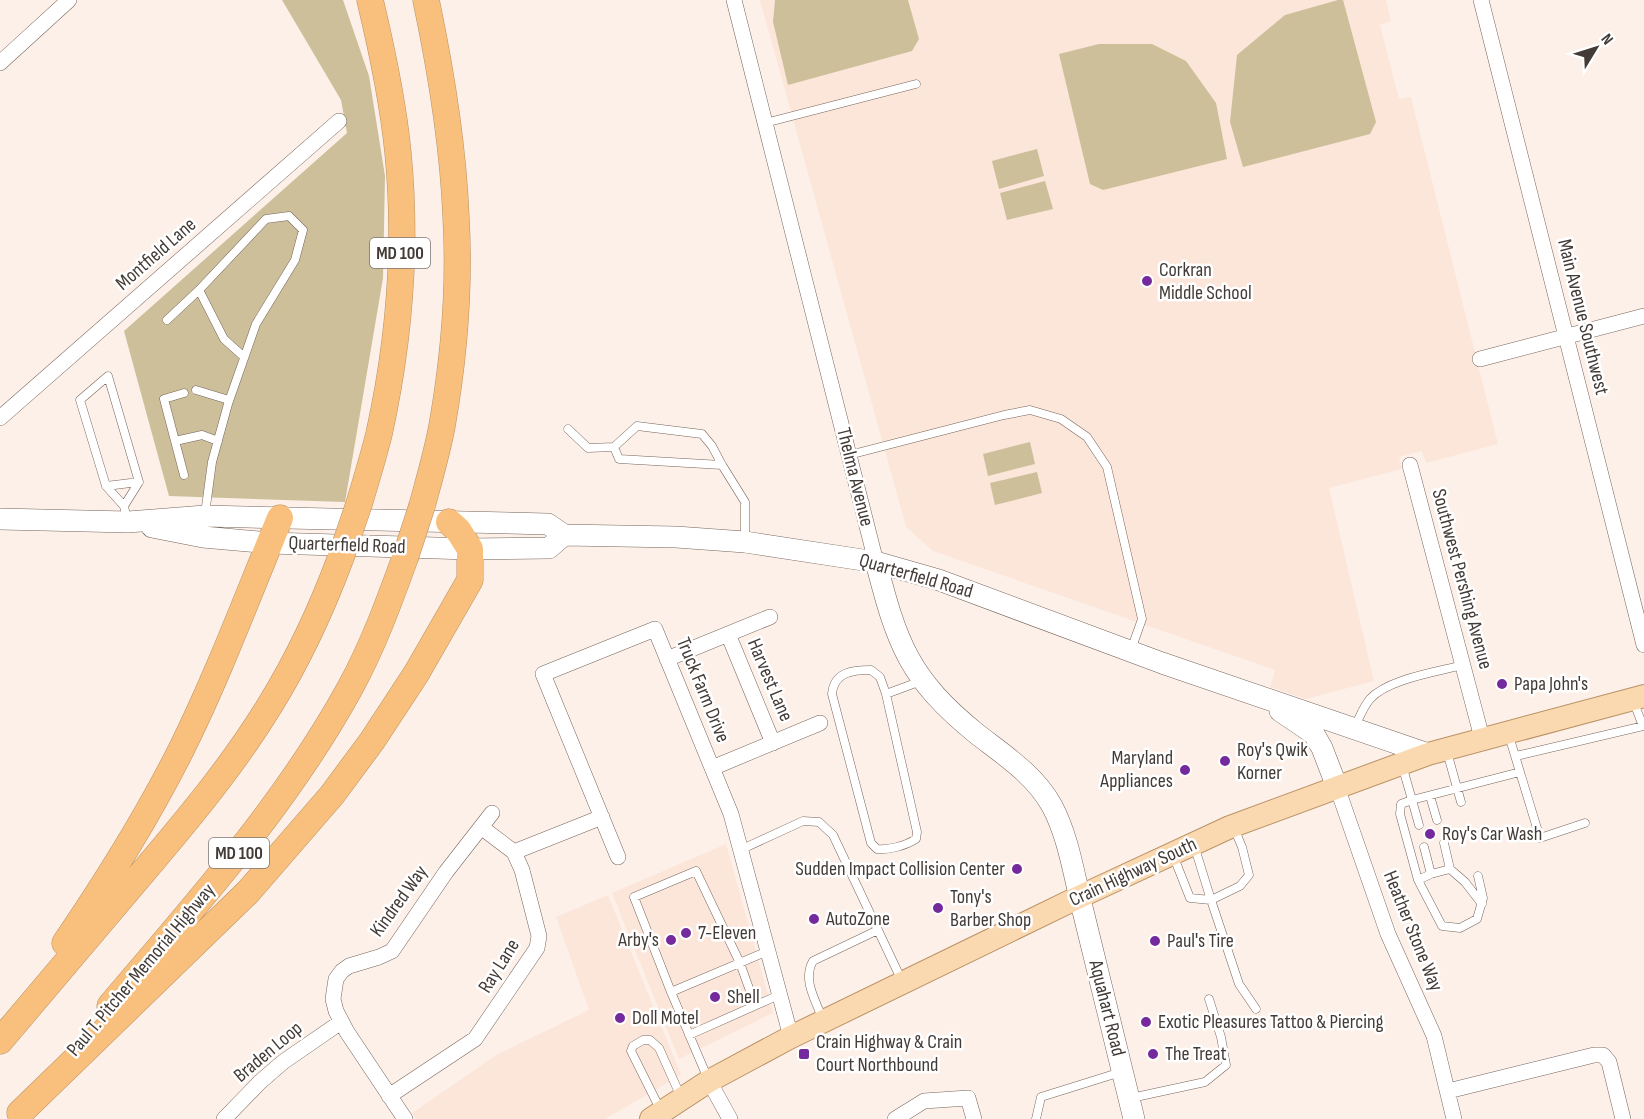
<svg xmlns="http://www.w3.org/2000/svg" width="1644" height="1119" viewBox="0 0 1644 1119" font-family="'Sofia Sans Condensed',sans-serif">
<style>
.built{fill:#fce6d9}
.green{fill:#ccbf9a}
.lines{fill:none;stroke-linecap:round;stroke-linejoin:round}
.lane-casing{stroke:#77655b;stroke-width:9}
.street-casing{stroke:#77655b;stroke-width:16}
.secondary-casing{stroke:#77655b;stroke-width:22}
.primary-casing{stroke:#b99164;stroke-width:24}
.highway-casing{stroke:#b99164;stroke-width:27}
.lane{stroke:#fff;stroke-width:8}
.street{stroke:#fff;stroke-width:15}
.secondary{stroke:#fff;stroke-width:21}
.primary{stroke:#fbd9b0;stroke-width:22}
.highway{stroke:#f8c07c;stroke-width:26}
.highway-bridge-casing{stroke:#b99164;stroke-width:27;stroke-linecap:butt}
.highway-bridge{stroke:#f8c07c;stroke-width:26}
.poi-dot{fill:#742a9d;stroke:#fff;stroke-width:2}
.labels{text-anchor:middle;dominant-baseline:central;stroke-width:5;stroke-linejoin:round;paint-order:stroke}
.shield{fill:#fff;stroke:#7b7673;stroke-width:1.5}
.shield-label{font-size:18px;font-weight:bold;fill:#433b37}
.street-label{font-size:20px;fill:#433b37;stroke:#fff}
.poi-label{font-size:20px;fill:#433b37;stroke:#fff;text-anchor:start}
</style>
<rect width="100%" height="100%" fill="#fcf0e9"/>
<path class="built" d="M 760,0 L 1386,0 L 1391,21 L 1380,25 L 1399,99 L 1411,97 L 1498,444 L 1426,463 L 1422,451 L 1399,457 L 1402,469 L 1329,488 L 1374,681 L 1306,699 L 1270,687 L 1275,670 L 933,551 L 906,527 Z
M 726,844 L 773,1013 L 679,1059 L 612,893 Z
M 608,895 L 681,1075 L 605,1119 L 416,1119 L 412,1113 L 498,1054 L 589,1010 L 556,917 Z"/>
<path class="green" d="M 282,0 L 343,0 L 369,76 L 385,176 L 383,278 L 345,502 L 169,496 L 124,331 L 347,133 L 341,100 Z
M 775,0 L 908,0 L 919,39 L 912,51 L 788,85 L 773,22 Z
M 1338,0 L 1343,0 L 1376,122 L 1370,134 L 1243,167 L 1230,122 L 1237,55 L 1285,15 Z
M 1099,44 L 1152,44 L 1186,61 L 1216,103 L 1227,159 L 1103,190 L 1090,184 L 1059,54 Z
M 1037,149 L 1044,176 L 999,189 L 992,161 Z
M 1045,181 L 1053,209 L 1007,220 L 1000,193 Z
M 1030,442 L 1035,464 L 988,476 L 983,454 Z
M 1037,472 L 1042,493 L 995,505 L 990,483 Z"/>
<g class="lines">
<defs>
<path id="lane" d="M 765,123 L 916,84
M 167,320 L 199,290
M 196,390 L 229,400
M 568,429 L 588,448 L 614,447
M 175,441 L 164,399 L 184,393
M 849,455 L 1004,415 L 1030,410 L 1061,419 L 1087,437 L 1107,467 L 1142,619 L 1131,650
M 722,465 L 619,459 L 614,447 L 637,426 L 702,434 L 712,446 L 722,465 L 745,502 L 745,540
M 184,475 L 175,441 L 202,435 L 218,441
M 106,486 L 139,482
M 124,506 L 139,482 L 108,376 L 80,400 L 106,486 L 124,506 L 127,521
M 205,514 L 212,462 L 228,404 L 256,324 L 295,260 L 303,230 L 289,216 L 266,219 L 199,290 L 224,339 L 244,357
M 886,694 L 917,832 L 916,839 C 905,846 889,850 877,849 L 871,843 L 832,694 C 834,672 852,670 871,670 L 880,677 L 886,694 L 921,681
M 1634,703 L 1643,726
M 1354,728 C 1359,719 1363,707 1370,699 C 1388,679 1437,672 1463,665
M 1509,736 L 1540,838 L 1585,823
M 1447,752 L 1461,802
M 1516,756 L 1644,726
M 1402,765 L 1412,800 L 1520,772
M 1430,796 L 1437,820
M 1419,825 L 1412,800 L 1401,804 L 1400,814 L 1418,880 L 1442,926 L 1460,928 L 1477,919 L 1483,898 L 1478,876
M 1194,845 L 1211,900 L 1240,886 L 1249,875 L 1242,847 L 1234,828
M 740,850 L 803,821 L 819,822 L 833,835 L 902,981
M 1173,855 L 1190,898 L 1211,900 L 1239,984 L 1256,1009
M 1450,869 L 1465,882 L 1482,904
M 1431,874 L 1450,869 L 1444,843
M 1418,880 L 1431,874 L 1424,847
M 671,992 L 634,897 L 696,871 L 740,963 L 755,1005
M 823,1020 C 816,1001 802,980 813,961 L 878,930
M 689,1035 L 779,995
M 708,1079 L 671,992 L 768,951
M 1131,1098 L 1205,1082 L 1226,1065 L 1221,1037 L 1209,999
M 661,1111 L 631,1051 L 633,1046 L 643,1040 L 650,1040 L 659,1048 L 681,1097
M 1036,1119 L 1041,1097 L 1121,1072"/>
<path id="street" d="M 734,0 L 876,562
M 1481,0 L 1644,645
M 0,63 L 69,0
M 1480,359 L 1644,316
M 0,418 L 339,121
M 1410,465 L 1482,738
M 728,634 L 773,743
M 667,659 L 770,617
M 712,768 L 820,723
M 1337,787 L 1388,934 L 1434,1036 L 1454,1119
M 514,852 L 602,817
M 618,857 L 543,674 L 655,629 L 731,814 L 791,1037
M 709,1081 L 730,1119
M 1448,1091 L 1594,1055 L 1603,1055 L 1609,1062 L 1623,1119
M 389,1096 L 475,1039 L 537,948 L 539,936 L 522,870 L 514,852 L 481,827
M 224,1119 L 260,1082 L 283,1062 L 341,1022
M 405,1119 L 347,1032 L 336,1011 L 333,999 L 336,979 L 342,971 L 349,966 L 379,957 L 392,951 L 446,872 L 492,813
M 895,1119 L 924,1101 L 968,1098 L 974,1119"/>
<path id="secondary" d="M 0,519 L 128,522 L 205,516 L 548,524 L 564,535 L 676,537 L 745,542 L 876,562 L 939,580 L 1162,663 L 1428,754
M 152,527 L 203,537 L 269,543 L 470,549 L 549,548 L 564,535
M 876,562 C 897,644 909,679 977,734 C 1004,755 1035,775 1052,806 C 1069,838 1074,876 1083,911 C 1100,980 1117,1050 1134,1119
M 1280,711 L 1314,734 L 1322,748 L 1337,787"/>
<path id="primary" d="M 651,1119 L 709,1081 L 791,1037 L 1079,897 L 1230,827 L 1428,754 L 1644,696"/>
<path id="highway" d="M 359,504 C 366,481 373,458 379,434 C 399,343 407,245 398,153 C 393,101 382,50 370,0
M 422,506 C 429,480 437,453 442,426 C 454,358 460,286 456,217 C 453,144 441,71 426,0
M 65,943 C 108,880 148,816 182,748 C 219,673 248,595 280,518
M 110,1006 C 196,904 286,805 350,688 C 373,646 389,602 405,558
M 0,1041 C 48,985 96,928 144,871 C 189,818 234,764 270,705 C 299,658 322,608 341,557
M 20,1113 L 248,892 L 332,795 L 372,741 L 416,674 L 470,580 L 470,549 L 458,530 L 449,522"/>
</defs>
<use href="#lane" class="lane-casing"/>
<use href="#street" class="street-casing"/>
<use href="#secondary" class="secondary-casing"/>
<use href="#primary" class="primary-casing"/>
<use href="#highway" class="highway-casing"/>
<use href="#lane" class="lane"/>
<use href="#street" class="street"/>
<use href="#secondary" class="secondary"/>
<use href="#primary" class="primary"/>
<use href="#highway" class="highway"/>
<defs>
<path id="highway-bridge" d="M 341,557 L 359,504
M 405,558 L 422,506"/>
</defs>
<use href="#highway-bridge" class="highway-bridge-casing"/>
<use href="#highway-bridge" class="highway-bridge"/>
</g>
<g class="poi-dot">
<circle cx="1147" cy="281" r="6"/>
<circle cx="1502" cy="684" r="6"/>
<circle cx="1225" cy="761" r="6"/>
<circle cx="1185" cy="770" r="6"/>
<circle cx="1430" cy="834" r="6"/>
<circle cx="1017" cy="869" r="6"/>
<circle cx="938" cy="908" r="6"/>
<circle cx="814" cy="919" r="6"/>
<circle cx="686" cy="933" r="6"/>
<circle cx="671" cy="940" r="6"/>
<circle cx="1155" cy="941" r="6"/>
<circle cx="715" cy="997" r="6"/>
<circle cx="620" cy="1018" r="6"/>
<circle cx="1146" cy="1022" r="6"/>
<rect x="798" y="1048" width="12" height="12" rx="3"/>
<circle cx="1153" cy="1054" r="6"/>
</g>
<g class="labels">
<g class="shield">
<rect x="370" y="238" width="60" height="30" rx="4.5"/>
<rect x="209" y="838" width="60" height="30" rx="4.5"/>
</g>
<g class="shield-label">
<text x="400" y="253">MD 100</text>
<text x="239" y="853">MD 100</text>
</g>
<g class="street-label">
<text transform="translate(156 254) rotate(-41)">Montfield Lane</text>
<text transform="translate(1583 317) rotate(76)">Main Avenue Southwest</text>
<text transform="translate(855 477) rotate(76)">Thelma Avenue</text>
<text transform="translate(347 545) rotate(2)">Quarterfield Road</text>
<text transform="translate(916 576) rotate(16)">Quarterfield Road</text>
<text transform="translate(1462 579) rotate(75)">Southwest Pershing Avenue</text>
<text transform="translate(770 680) rotate(67)">Harvest Lane</text>
<text transform="translate(703 690) rotate(68)">Truck Farm Drive</text>
<text transform="translate(1133 872) rotate(-25)">Crain Highway South</text>
<text transform="translate(399 901) rotate(-54)">Kindred Way</text>
<text transform="translate(1413 931) rotate(68)">Heather Stone Way</text>
<text transform="translate(499 966) rotate(-58)">Ray Lane</text>
<text transform="translate(141 970) rotate(-50)">Paul T. Pitcher Memorial Highway</text>
<text transform="translate(1107 1008) rotate(76)">Aquahart Road</text>
<text transform="translate(268 1052) rotate(-40)">Braden Loop</text>
</g>
<g class="poi-label">
<text x="1159" y="270">Corkran<tspan x="1159" dy="23">Middle School</tspan></text>
<text x="1514" y="684">Papa John's</text>
<text x="1237" y="750">Roy's Qwik<tspan x="1237" dy="23">Korner</tspan></text>
<text x="1173" y="758" text-anchor="end">Maryland<tspan x="1173" dy="23">Appliances</tspan></text>
<text x="1442" y="834">Roy's Car Wash</text>
<text x="1005" y="869" text-anchor="end">Sudden Impact Collision Center</text>
<text x="950" y="897">Tony's<tspan x="950" dy="23">Barber Shop</tspan></text>
<text x="826" y="919">AutoZone</text>
<text x="698" y="933">7-Eleven</text>
<text x="659" y="940" text-anchor="end">Arby's</text>
<text x="1167" y="941">Paul's Tire</text>
<text x="727" y="997">Shell</text>
<text x="632" y="1018">Doll Motel</text>
<text x="1158" y="1022">Exotic Pleasures Tattoo &amp; Piercing</text>
<text x="816" y="1042">Crain Highway &amp; Crain<tspan x="816" dy="23">Court Northbound</tspan></text>
<text x="1165" y="1054">The Treat</text>
</g>
</g>
<g transform="translate(1596 48) rotate(52)" stroke="#ffffff" stroke-width="4.5" paint-order="stroke">
<path d="M0-4.5L10 22L0 15L-10 22Z" fill="#433b37"/>
<text y="-9" font-size="16" font-weight="bold" text-anchor="middle" fill="#433b37">N</text>
</g>
</svg>
